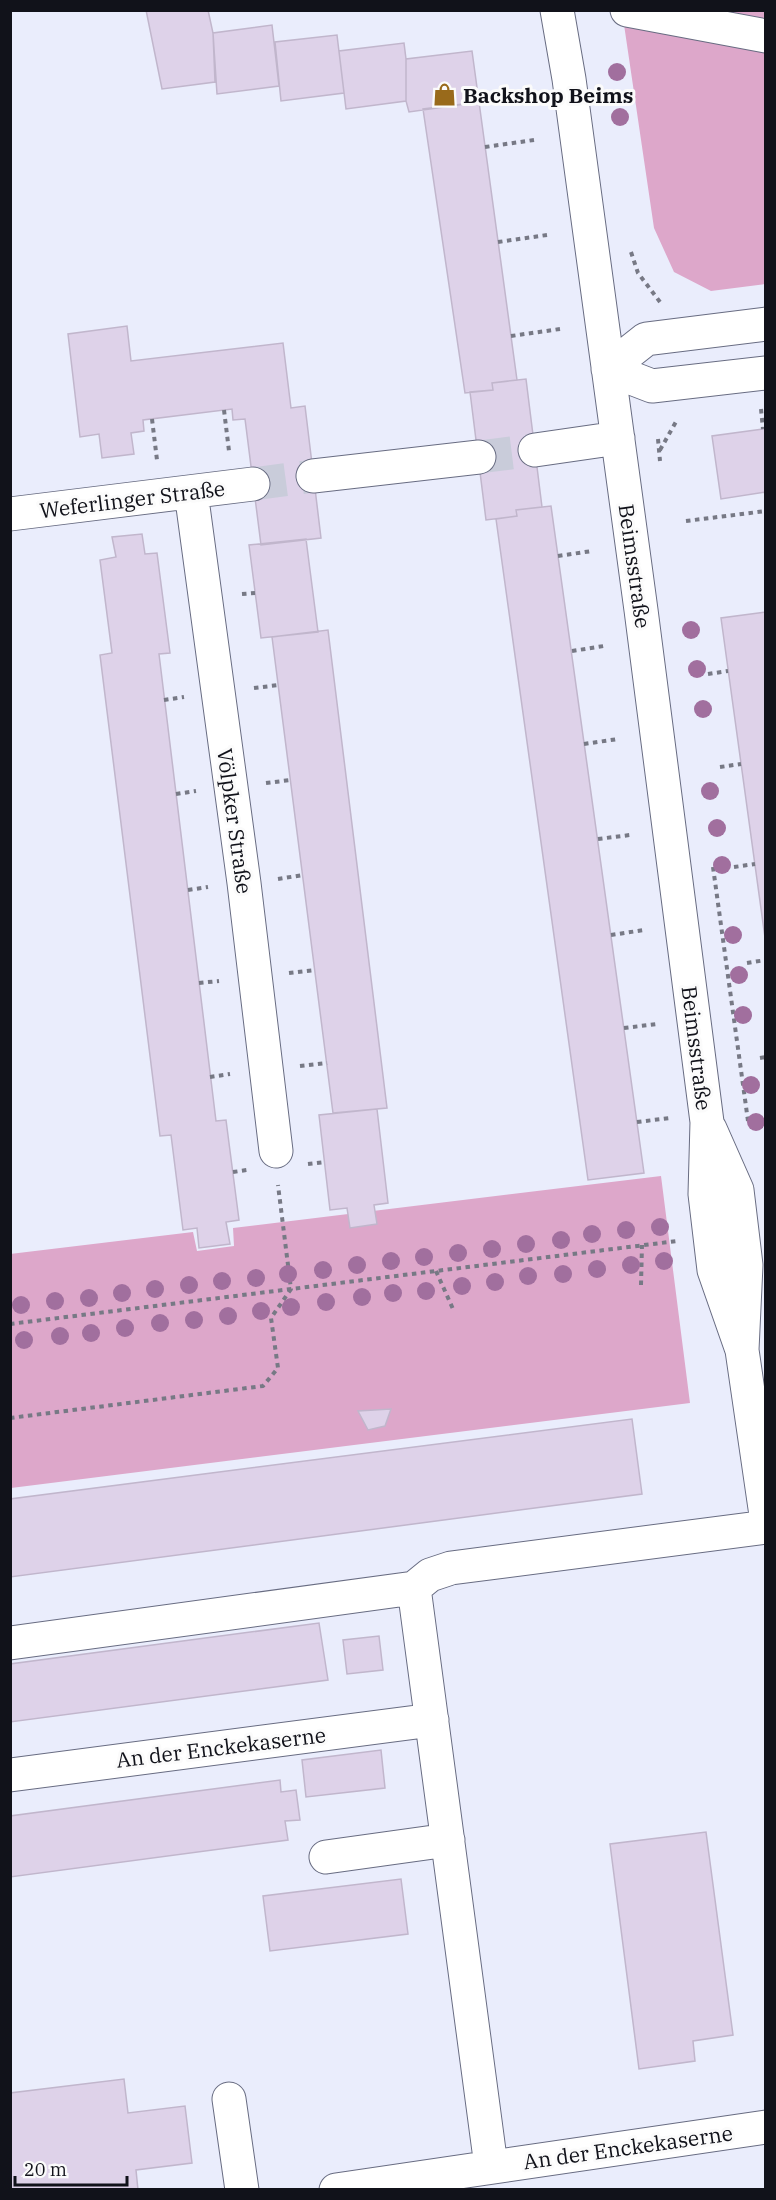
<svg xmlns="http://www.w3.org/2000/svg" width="776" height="2200" viewBox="0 0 776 2200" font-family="'IBM Plex Serif',serif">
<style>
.green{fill:#dda7ca}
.building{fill:#ded2e9;stroke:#c1b6cc;stroke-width:1.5}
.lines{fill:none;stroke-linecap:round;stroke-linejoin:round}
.minor-tunnel{stroke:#c9ccda;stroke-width:33;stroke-dasharray:33 16;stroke-linecap:butt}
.minor-casing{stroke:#686c82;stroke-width:35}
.path{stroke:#777985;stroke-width:4;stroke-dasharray:4.5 4.5;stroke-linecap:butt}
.minor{stroke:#fff;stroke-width:33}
.tree{fill:#a16f9e}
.labels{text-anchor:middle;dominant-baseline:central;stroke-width:6;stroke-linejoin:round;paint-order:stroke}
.poi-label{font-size:21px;font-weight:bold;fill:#11121a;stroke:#fbfbfb;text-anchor:start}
.street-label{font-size:21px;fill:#11121a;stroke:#fbfbfb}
</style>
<rect width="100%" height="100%" fill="#eaedfc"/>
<path class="green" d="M 622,11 L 765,11 L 765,284 L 711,291 L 674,272 L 654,228 Z
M 661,1176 L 690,1403 L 11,1488 L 10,1254 L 193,1232 L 197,1251 L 234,1246 L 233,1228 Z"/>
<path class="building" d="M 146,10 L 208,10 L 213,33 L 215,82 L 162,89 Z
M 272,25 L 279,86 L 217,94 L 213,33 Z
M 337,35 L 344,93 L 281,101 L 275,42 Z
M 404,43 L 406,59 L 406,101 L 346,109 L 339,51 Z
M 472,51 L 479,102 L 409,112 L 406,101 L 406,59 Z
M 479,102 L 517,380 L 492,383 L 493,390 L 465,393 L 423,109 Z
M 127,326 L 131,361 L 283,343 L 291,408 L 305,406 L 321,538 L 261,545 L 245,419 L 233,420 L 232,409 L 143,420 L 144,431 L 131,433 L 134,454 L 102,458 L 99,434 L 80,437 L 68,334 Z
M 526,379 L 542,507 L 516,510 L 517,516 L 486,520 L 470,392 L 493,390 L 492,383 Z
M 763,429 L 766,429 L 766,492 L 721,499 L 712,436 Z
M 551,506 L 644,1173 L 588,1180 L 496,519 L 517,516 L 516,510 Z
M 142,534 L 145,554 L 157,553 L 170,653 L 159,654 L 216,1121 L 226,1120 L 239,1220 L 226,1222 L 230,1244 L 199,1248 L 197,1228 L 183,1230 L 171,1135 L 160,1136 L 100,655 L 112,653 L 100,560 L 116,557 L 112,537 Z
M 306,539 L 318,632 L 261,638 L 249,545 Z
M 766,612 L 766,945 L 721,618 Z
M 328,630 L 387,1108 L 333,1113 L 272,637 Z
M 377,1109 L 388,1203 L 374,1205 L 377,1224 L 350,1228 L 347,1208 L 330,1210 L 319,1115 Z
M 391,1409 L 385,1426 L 368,1430 L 358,1411 Z
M 632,1419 L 642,1494 L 10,1577 L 10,1499 Z
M 319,1623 L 328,1680 L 10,1722 L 10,1664 Z
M 379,1636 L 383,1670 L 347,1674 L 343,1640 Z
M 381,1750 L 385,1788 L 306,1797 L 302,1760 Z
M 280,1780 L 281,1792 L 296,1790 L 300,1820 L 285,1821 L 288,1840 L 10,1877 L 10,1816 Z
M 706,1832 L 733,2035 L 693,2041 L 695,2061 L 639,2069 L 610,1844 Z
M 401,1879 L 408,1934 L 270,1951 L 263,1896 Z
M 124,2079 L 128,2113 L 185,2106 L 192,2163 L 136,2170 L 138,2190 L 10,2190 L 10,2093 Z"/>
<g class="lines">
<path class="minor-tunnel" d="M 479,457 L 535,450
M 253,484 L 313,476"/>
<defs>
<path id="minor" d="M 557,10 L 569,79 L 641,610 L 707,1122 L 705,1194 L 714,1270 L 742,1350
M 627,10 L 766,36
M 608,369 L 646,339 L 766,324
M 608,369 L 652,386 L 766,373
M 535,450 L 618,438
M 313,476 L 479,457
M 191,492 L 244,883 L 276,1151
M 10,514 L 253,484
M 710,1129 L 737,1190 L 746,1265 L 742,1350 L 766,1515
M 414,1588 L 491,2166
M 10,1643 L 414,1588 L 430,1575 L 451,1568 L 766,1527
M 10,1775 L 432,1720
M 326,1857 L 448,1840
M 229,2099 L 242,2190
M 336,2190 L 766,2127"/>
</defs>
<use href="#minor" class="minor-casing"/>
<path class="path" d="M 485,147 L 534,140
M 498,242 L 547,235
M 631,252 L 638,273 L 660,302
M 511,336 L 560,329
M 761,409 L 763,429
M 224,410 L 229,451
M 152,419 L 157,460
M 658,439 L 660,461
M 660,450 L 677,420
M 686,521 L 766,511
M 558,556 L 592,551
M 242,594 L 255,593
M 572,651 L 604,646
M 708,674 L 728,671
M 254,688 L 279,685
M 164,700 L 184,697
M 584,744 L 618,739
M 720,767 L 741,764
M 266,783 L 291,780
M 176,794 L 196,791
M 598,839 L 630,835
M 713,867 L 748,1121
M 734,867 L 755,864
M 278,879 L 303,875
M 188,890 L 208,887
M 611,935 L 644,930
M 747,963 L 766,960
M 289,973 L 315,970
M 199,983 L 219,981
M 624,1028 L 657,1024
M 760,1058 L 766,1057
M 300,1066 L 327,1063
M 210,1077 L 230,1074
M 637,1122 L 670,1118
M 308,1164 L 325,1162
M 233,1172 L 247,1170
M 436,1271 L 453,1309
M 641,1285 L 642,1245
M 10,1324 L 677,1241
M 10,1418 L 263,1386 L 278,1368 L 271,1318 L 291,1289 L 278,1185"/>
<use href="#minor" class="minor"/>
</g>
<g class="tree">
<circle cx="617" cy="72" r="9"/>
<circle cx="620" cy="117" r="9"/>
<circle cx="691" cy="630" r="9"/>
<circle cx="697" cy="669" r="9"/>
<circle cx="703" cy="709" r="9"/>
<circle cx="710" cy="791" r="9"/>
<circle cx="717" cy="828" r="9"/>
<circle cx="722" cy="865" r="9"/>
<circle cx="733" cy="935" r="9"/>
<circle cx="739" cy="975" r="9"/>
<circle cx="743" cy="1015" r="9"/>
<circle cx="751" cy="1085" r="9"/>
<circle cx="756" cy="1122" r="9"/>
<circle cx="660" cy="1227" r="9"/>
<circle cx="626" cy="1230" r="9"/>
<circle cx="592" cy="1234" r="9"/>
<circle cx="561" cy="1240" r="9"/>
<circle cx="526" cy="1244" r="9"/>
<circle cx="492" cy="1249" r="9"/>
<circle cx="458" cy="1253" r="9"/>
<circle cx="424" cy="1257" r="9"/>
<circle cx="391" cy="1261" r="9"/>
<circle cx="664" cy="1261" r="9"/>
<circle cx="357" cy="1265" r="9"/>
<circle cx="631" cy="1265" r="9"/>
<circle cx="597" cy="1269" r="9"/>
<circle cx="323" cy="1270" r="9"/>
<circle cx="288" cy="1274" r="9"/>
<circle cx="563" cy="1274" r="9"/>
<circle cx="528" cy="1276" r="9"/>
<circle cx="256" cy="1278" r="9"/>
<circle cx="222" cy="1281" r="9"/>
<circle cx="495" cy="1282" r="9"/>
<circle cx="189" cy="1285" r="9"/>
<circle cx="462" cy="1286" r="9"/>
<circle cx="155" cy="1289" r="9"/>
<circle cx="426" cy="1291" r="9"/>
<circle cx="122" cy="1293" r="9"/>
<circle cx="393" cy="1293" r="9"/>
<circle cx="362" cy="1297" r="9"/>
<circle cx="89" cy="1298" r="9"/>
<circle cx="55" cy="1301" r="9"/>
<circle cx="326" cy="1302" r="9"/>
<circle cx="21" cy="1305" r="9"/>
<circle cx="291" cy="1307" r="9"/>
<circle cx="261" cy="1311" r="9"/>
<circle cx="228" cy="1316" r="9"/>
<circle cx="194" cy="1320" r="9"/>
<circle cx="160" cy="1323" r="9"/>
<circle cx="125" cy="1328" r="9"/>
<circle cx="91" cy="1333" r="9"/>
<circle cx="60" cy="1336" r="9"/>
<circle cx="24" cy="1340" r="9"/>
</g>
<defs>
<symbol id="shop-bare" viewBox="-9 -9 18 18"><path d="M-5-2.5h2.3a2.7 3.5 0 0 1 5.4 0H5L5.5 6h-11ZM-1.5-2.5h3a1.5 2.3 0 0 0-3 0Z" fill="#996a1b" stroke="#fbfbfb" stroke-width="2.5" paint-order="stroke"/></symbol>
</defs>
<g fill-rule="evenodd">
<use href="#shop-bare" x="428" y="78" width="33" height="33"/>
</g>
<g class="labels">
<g class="poi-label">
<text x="463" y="95">Backshop Beims</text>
</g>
<g class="street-label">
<text transform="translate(132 499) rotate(-7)">Weferlinger Straße</text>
<text transform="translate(635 566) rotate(82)">Beimsstraße</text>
<text transform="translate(235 821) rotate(82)">Völpker Straße</text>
<text transform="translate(697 1048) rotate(83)">Beimsstraße</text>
<text transform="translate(221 1747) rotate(-7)">An der Enckekaserne</text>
<text transform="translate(628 2147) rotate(-8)">An der Enckekaserne</text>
</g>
</g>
<rect width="776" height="2200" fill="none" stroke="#11121a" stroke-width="24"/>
<path d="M15 2176v9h112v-9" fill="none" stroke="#11121a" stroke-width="3"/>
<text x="24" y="2176" font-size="18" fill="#11121a" stroke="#fbfbfb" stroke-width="4.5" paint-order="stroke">20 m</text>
</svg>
